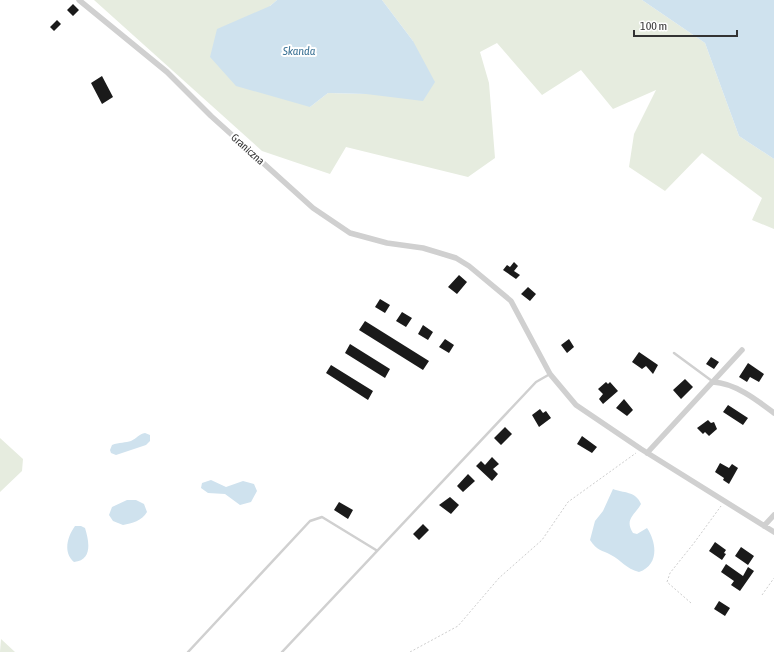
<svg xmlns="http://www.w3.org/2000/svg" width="774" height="652" viewBox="0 0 774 652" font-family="'Asap Condensed',sans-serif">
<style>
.green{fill:#e6ecdf}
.water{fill:#cfe2ee}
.building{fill:#1a1a1a}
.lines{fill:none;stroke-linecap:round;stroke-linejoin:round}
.path{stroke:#cdcdcd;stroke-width:1;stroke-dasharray:2 2;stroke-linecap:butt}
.service{stroke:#d0d0d0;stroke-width:2.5}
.minor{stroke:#d0d0d0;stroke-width:5.5}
.labels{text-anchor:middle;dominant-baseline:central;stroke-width:4;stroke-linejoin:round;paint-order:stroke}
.street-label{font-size:11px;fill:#333;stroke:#fff}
.water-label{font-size:12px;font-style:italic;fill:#3f7597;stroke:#fff}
</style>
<rect width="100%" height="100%" fill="#fff"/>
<path class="green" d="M 94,0 L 277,0 L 270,6 L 310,107 L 328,93 L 366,94 L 413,41 L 382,0 L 642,0 L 705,43 L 739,136 L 774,159 L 774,229 L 752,220 L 762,198 L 702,153 L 665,191 L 629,167 L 634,134 L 656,90 L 613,109 L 581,70 L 542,95 L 497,43 L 480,52 L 489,83 L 495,158 L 468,177 L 346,147 L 330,174 L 262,151 Z
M 0,438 L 23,459 L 22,471 L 0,492 Z
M 1,639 L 15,652 L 0,652 Z"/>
<path class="water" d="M 277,0 L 382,0 L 413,41 L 435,82 L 423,101 L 366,94 L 328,93 L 310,107 L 236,86 L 210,57 L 217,29 L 270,6 Z
M 642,0 L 774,0 L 774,159 L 739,136 L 705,43 Z
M 145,433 L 150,435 L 150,441 L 146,445 L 116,455 L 111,453 L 110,450 L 112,445 C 119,442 126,443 131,441 C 137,438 139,434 145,433 Z
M 211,480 L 226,487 L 243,481 L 254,484 L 257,491 L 251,502 L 240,505 L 225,494 L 208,493 L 201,488 L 202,483 Z
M 613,489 C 623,493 636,491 641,504 C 635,515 624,519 633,533 L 637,534 L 647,528 C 657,543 659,565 639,572 C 626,569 621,560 611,555 C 602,550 597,551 590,540 L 595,521 L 603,511 Z
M 127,500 L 136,500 L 144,504 L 147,512 C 142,521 132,523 123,525 L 113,521 L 109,515 L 112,507 Z
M 75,526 L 81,526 L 85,528 C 89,541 93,560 74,562 C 63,553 67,537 75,526 Z"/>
<path class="building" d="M 73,4 L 79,10 L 73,16 L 67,10 Z
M 57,20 L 61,24 L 54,31 L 50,27 Z
M 102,76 L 113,97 L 102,104 L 91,83 Z
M 514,262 L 518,266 L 514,271 L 520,275 L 516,279 L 503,270 L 507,265 L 510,267 Z
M 459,275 L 467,282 L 457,294 L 448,287 Z
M 528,287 L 536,294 L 530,301 L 521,294 Z
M 380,299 L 390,305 L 385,313 L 375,307 Z
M 402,312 L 412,318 L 406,327 L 396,321 Z
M 365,321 L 429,361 L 423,370 L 359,330 Z
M 423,325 L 433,332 L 428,340 L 418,334 Z
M 445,339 L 454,345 L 449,353 L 439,347 Z
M 569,339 L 574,347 L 567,353 L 561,345 Z
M 350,344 L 390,369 L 385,378 L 345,353 Z
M 639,352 L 658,365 L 653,374 L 646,366 L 642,369 L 632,362 Z
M 711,357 L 719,362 L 714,369 L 706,364 Z
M 748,363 L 764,374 L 759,382 L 750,377 L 747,382 L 739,377 Z
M 331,365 L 373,391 L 368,400 L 326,373 Z
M 685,379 L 693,387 L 681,399 L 673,390 Z
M 606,382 L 608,384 L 610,382 L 618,391 L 603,404 L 599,399 L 603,394 L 598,389 Z
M 624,399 L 633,410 L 627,416 L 616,408 Z
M 728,405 L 748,418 L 743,425 L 723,412 Z
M 540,409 L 543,413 L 546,411 L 551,418 L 539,427 L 532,415 Z
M 708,420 L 711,423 L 714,422 L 717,429 L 709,436 L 705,432 L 703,434 L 697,428 Z
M 505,427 L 512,434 L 501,445 L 494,438 Z
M 582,436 L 597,447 L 592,453 L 577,444 Z
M 492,457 L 499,464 L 493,469 L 498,474 L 492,481 L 476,466 L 481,461 L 485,465 Z
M 720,463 L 729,468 L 732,464 L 738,468 L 729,484 L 723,480 L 724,478 L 715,472 Z
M 468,474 L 475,481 L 463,492 L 457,486 Z
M 450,497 L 459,505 L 451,514 L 439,505 Z
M 339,502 L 353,510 L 348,519 L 334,510 Z
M 423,524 L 429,530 L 419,540 L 413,534 Z
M 715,542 L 726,550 L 724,553 L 726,554 L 722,560 L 709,551 Z
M 741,547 L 754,556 L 748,565 L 735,556 Z
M 726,564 L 743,576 L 748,567 L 754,571 L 740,591 L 731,585 L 734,581 L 721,572 Z
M 719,601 L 730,608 L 725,616 L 714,609 Z"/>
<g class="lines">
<path class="path" d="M 762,595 L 774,578
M 691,603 L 667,582 L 670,573 L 694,543 L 721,506
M 410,652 L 458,626 L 499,578 L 542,540 L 568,502 L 636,453"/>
<path class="service" d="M 674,353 L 712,381
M 188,652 L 310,521 L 322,517 L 376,550
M 282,652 L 536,382 L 550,374"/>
<path class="minor" d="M 79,0 L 167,72 L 211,116 L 313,208 L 350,233 L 387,243 L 423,248 L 456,258 L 469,266 L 511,301 L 550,374 L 576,405 L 641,449 L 774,532
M 713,382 C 735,383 757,400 774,413
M 647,453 L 742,350
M 764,526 L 774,515"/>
</g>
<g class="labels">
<g class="street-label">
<text transform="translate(248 149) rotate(42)">Graniczna</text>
</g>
<g class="water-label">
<text x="299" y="51">Skanda</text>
</g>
</g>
<path d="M634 30v6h103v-6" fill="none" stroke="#333333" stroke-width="2"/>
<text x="640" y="30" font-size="12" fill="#333333" stroke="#ffffff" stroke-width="3" paint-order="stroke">100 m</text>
</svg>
